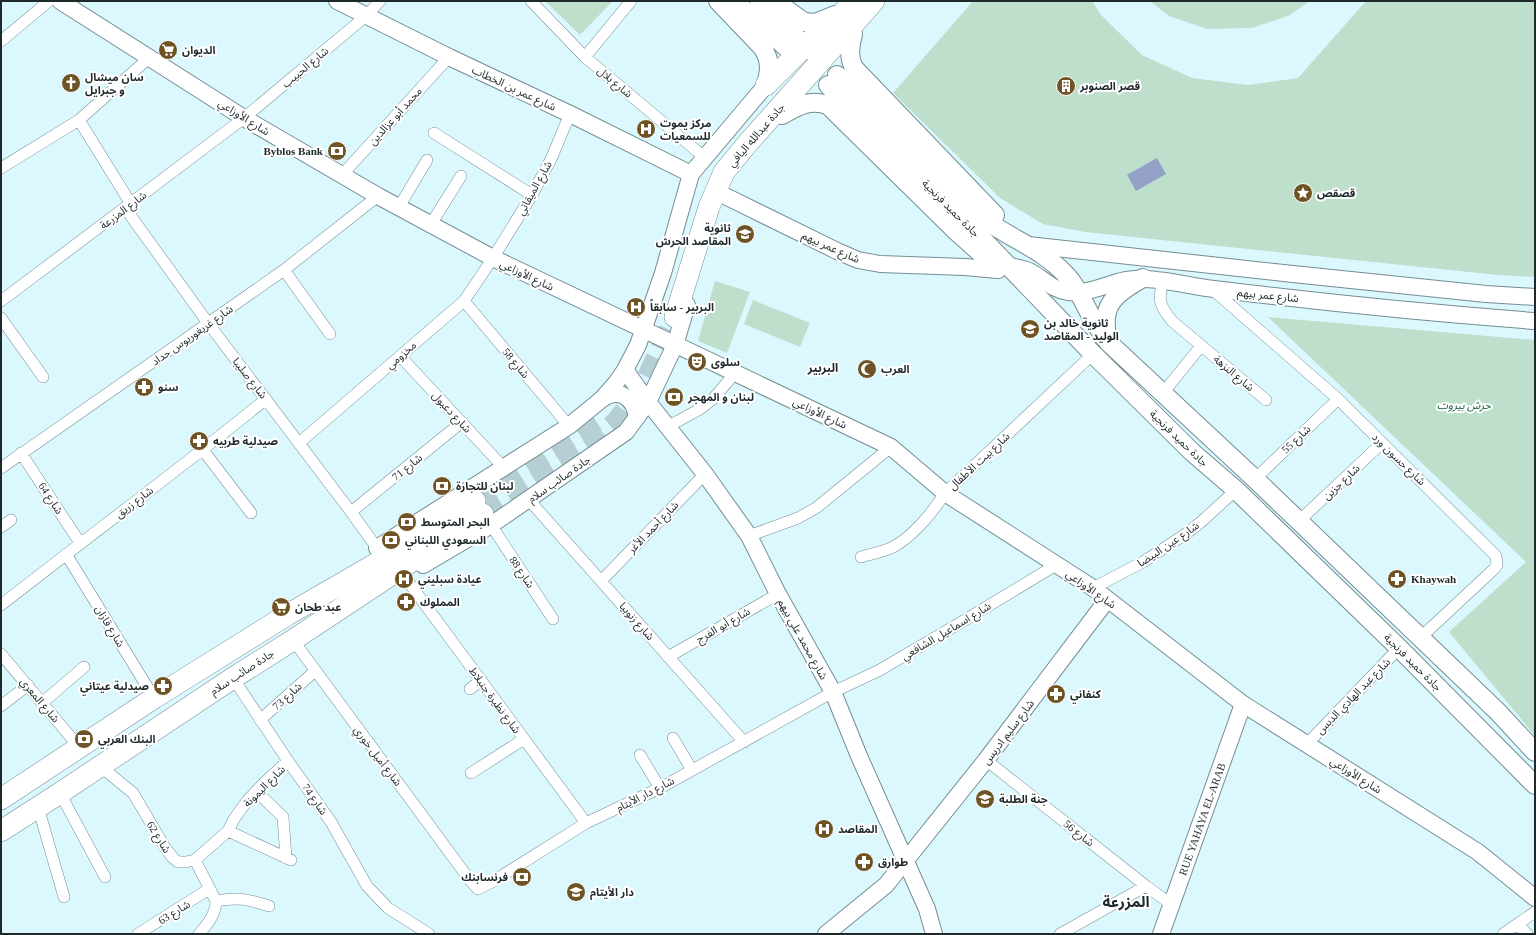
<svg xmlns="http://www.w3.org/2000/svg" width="1536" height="935" viewBox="0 0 1536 935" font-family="'Times New Roman','Noto Sans Arabic',serif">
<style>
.green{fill:#bfdfcd}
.water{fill:#94a1c7}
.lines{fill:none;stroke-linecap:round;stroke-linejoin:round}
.highway-tunnel{stroke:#b6cfd5;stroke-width:21;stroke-dasharray:21 10;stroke-linecap:butt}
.street-casing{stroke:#748d94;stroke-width:12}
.secondary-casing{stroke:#748d94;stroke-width:18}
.primary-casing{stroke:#748d94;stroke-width:20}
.highway-casing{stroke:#748d94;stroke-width:22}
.street{stroke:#fff;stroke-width:11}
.secondary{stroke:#fff;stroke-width:16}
.primary{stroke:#fff;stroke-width:18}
.highway{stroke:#fff;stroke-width:21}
.labels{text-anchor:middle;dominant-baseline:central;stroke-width:4;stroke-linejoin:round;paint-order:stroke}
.poi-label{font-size:11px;font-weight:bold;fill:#1f292c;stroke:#fff;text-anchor:start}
.street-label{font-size:11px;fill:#1f292c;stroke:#fff}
.park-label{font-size:11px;font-style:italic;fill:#186143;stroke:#fff}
.neighbourhood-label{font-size:12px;font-weight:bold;fill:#1f292c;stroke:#fff}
.district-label{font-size:15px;font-weight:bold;fill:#1f292c;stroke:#fff}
</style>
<rect width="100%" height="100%" fill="#dcf8ff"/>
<path class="green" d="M 545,1 L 613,1 L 580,35 Z
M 973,1 L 1092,1 L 1101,15 L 1142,55 L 1192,78 L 1248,85 L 1298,78 L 1366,1 L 1535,1 L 1535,277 L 1498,275 L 1085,232 L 1043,224 L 1000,198 L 893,93 Z
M 1150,1 L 1310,1 L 1288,16 L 1252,28 L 1207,29 L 1169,16 Z
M 715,281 L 750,292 L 727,353 L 698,341 Z
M 753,300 L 810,323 L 800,347 L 744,324 Z
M 1268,317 L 1535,340 L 1535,736 L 1449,632 L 1526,562 Z"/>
<path class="water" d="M 1157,158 L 1166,174 L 1136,191 L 1127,175 Z"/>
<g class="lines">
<path class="highway-tunnel" d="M 475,501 L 604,415
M 483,514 L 590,443 L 616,422 L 643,387 L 675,317"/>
<defs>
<path id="street" d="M 531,1 L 585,57 L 704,157
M 1,41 L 49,1
M 585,57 L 631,1
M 79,120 L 131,204
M 434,133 L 532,195
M 1,168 L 79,120 L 150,57
M 342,175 L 449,57
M 399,207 L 427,160
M 125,208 L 208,323 L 351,512 L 377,548
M 431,224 L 461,176
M 284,270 L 330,334
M 1163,280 C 1158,300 1159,305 1172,321 L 1266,400
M 1212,289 L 1338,399 L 1496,556 L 1497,565 L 1493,570 L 1420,638
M 1,301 L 244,118 L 366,16 L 380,1
M 464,301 L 569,426
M 1,318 L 43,377
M 400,356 L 504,468
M 1163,393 L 1201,346
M 667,427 L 700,409 L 713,399 L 735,373
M 299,443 L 464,301 L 493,258 L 532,195 L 552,157 L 570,114
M 203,450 L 251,513
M 21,453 L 80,543
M 1,468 L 284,270 L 378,196
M 1255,479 L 1338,399
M 529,500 L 744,742
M 351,512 L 462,422
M 1299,521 L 1382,443
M 491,525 L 553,619
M 1,527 L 11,520
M 749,536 L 798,518 L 816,508 L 891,447
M 66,554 L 154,698
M 861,557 C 871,554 882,552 891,548 C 912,538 933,512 945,493 L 1093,354
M 404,576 L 586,823
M 601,581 L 705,474
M 1093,588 L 1143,562 L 1187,533 L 1201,522 L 1236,490
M 1,605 C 89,536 180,469 266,399
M 293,640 L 469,879 L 478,889 L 492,882 L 586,823 L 660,788 L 833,692 L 878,671 L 960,623 L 1056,565
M 1,654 L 79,747
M 668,657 L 778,594
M 233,678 L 288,761 L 331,822 L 367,886 L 388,908 L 429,934
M 470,689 L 481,680
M 42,703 L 84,667
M 1,706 L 28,685
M 260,720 L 315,671
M 673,738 L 692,770
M 1307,744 L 1399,648
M 640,755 L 660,788
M 986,760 L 1146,886 L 1172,905
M 100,766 L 133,793 L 166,849 L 173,858 L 178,862 L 186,862 L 195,860 L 228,831 L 234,819 L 247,801 L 265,782 L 288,761
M 471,773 L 524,739
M 256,791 L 283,817 L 286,858
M 60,793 L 105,877
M 38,807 L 64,897
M 228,831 L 291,860
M 195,860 L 216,901 C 216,914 207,925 199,934
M 216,901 C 239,897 247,899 269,906
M 1518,924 L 1527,934
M 138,934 L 209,889
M 1060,934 L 1146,886
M 1503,934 L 1535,912"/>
<g id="secondary">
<path d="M 60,1 L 244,118 L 378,196 L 493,258 L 891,447 L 945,493 L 1093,588 L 1243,704 L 1478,852 L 1535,898"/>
<path d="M 337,1 L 449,57 L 570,114 L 691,174"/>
<path d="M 721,194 L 837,251 L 858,260 L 880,264 L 965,267 L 998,270"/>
<path d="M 1028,245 L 1293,274 L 1486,294 L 1535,297"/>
<path d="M 1008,266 C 1015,267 1023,268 1029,271 C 1043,278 1052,290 1068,292 C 1095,295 1118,276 1145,279 C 1168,280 1191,286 1214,289 C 1320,302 1428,313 1535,321"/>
<path d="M 625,370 L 648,402 L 705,474 L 749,536 L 778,594 L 833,692 L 859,756 L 927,909 L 934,934"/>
<path d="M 602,399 C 619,387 634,398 637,417"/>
<path d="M 377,548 L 569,426 L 602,399 L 616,383 L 625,370 L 638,345 L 663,273 L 691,174 L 766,85"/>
<path d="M 423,565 L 491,525 L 626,432 L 648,402 L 675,345 L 687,305"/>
<path d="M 826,934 L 886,885 L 986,760 L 1107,600"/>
<path id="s1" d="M 1161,934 L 1243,704"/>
</g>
<path id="primary" d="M 718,1 L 762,47 C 771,60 770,70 766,85
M 734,1 L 787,48
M 759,1 L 796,37
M 775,1 L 804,22 L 815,23 L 835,15
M 853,34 C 850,47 848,56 854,68 L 995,215
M 837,75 L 984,219 C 1011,239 1044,250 1067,276 C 1078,288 1084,303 1092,318 C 1097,326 1103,335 1109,343 L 1255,479 L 1498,712 L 1535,752
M 828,85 L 968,224 L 1093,354 L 1192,452 L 1236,490 L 1399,648 L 1535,785
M 782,115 C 798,106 809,99 828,105 L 956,231 L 986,258
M 1108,339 C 1099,305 1116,293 1143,278"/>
<path id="highway" d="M 812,50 L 853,1
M 766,85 L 818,33
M 675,317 L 709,207 L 724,172 L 747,144 L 874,1
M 1,799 L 154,698 L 287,615 L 389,556 L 475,501
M 1,831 L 60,793 L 233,678 L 293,640 L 483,514"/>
</defs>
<use href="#street" class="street-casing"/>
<use href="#secondary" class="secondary-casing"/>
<use href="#primary" class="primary-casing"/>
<use href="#highway" class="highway-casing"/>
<use href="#street" class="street"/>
<use href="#secondary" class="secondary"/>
<use href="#primary" class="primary"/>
<use href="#highway" class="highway"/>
</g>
<defs>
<symbol id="supermarket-disc" viewBox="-11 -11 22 22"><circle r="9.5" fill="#6e5325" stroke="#fff"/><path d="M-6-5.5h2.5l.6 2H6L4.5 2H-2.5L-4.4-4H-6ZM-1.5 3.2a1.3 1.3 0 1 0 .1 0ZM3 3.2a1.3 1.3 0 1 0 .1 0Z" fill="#fff"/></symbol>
<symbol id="church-disc" viewBox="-11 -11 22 22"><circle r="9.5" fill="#6e5325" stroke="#fff"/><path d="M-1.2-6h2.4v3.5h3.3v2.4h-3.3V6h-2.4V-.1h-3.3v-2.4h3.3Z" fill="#fff"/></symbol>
<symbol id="building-disc" viewBox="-11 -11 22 22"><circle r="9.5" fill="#6e5325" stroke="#fff"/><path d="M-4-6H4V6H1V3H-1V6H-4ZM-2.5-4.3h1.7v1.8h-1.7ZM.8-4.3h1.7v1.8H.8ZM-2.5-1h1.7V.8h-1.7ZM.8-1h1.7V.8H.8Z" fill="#fff"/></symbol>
<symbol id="hospital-disc" viewBox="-11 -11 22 22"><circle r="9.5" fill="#6e5325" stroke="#fff"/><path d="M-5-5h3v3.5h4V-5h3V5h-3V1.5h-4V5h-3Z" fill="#fff"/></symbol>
<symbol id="bank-disc" viewBox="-11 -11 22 22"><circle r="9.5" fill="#6e5325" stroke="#fff"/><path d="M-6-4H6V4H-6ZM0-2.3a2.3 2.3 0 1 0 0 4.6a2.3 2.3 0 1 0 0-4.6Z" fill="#fff"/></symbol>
<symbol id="sight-disc" viewBox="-11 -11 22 22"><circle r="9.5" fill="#6e5325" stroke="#fff"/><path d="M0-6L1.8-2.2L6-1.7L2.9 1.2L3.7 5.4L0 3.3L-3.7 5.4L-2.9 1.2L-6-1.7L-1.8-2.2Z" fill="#fff"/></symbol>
<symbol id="school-disc" viewBox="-11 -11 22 22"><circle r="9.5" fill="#6e5325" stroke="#fff"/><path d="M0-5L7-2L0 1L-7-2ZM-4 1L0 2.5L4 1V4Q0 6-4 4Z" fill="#fff"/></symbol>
<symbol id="theatre-disc" viewBox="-11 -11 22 22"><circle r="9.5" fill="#6e5325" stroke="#fff"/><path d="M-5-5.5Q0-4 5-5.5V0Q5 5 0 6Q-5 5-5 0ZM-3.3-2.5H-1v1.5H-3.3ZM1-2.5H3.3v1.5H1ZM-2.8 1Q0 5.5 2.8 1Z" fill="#fff"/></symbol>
<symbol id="mosque-disc" viewBox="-11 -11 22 22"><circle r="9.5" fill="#6e5325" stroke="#fff"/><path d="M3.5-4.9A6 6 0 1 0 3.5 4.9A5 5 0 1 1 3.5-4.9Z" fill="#fff"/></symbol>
<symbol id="pharmacy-disc" viewBox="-11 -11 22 22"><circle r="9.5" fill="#6e5325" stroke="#fff"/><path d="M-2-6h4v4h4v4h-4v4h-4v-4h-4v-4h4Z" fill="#fff"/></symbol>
</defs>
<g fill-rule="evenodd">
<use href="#supermarket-disc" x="157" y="39" width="22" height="22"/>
<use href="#church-disc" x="60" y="72" width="22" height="22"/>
<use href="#building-disc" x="1055" y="75" width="22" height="22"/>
<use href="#hospital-disc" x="635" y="118" width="22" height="22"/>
<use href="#bank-disc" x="326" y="140" width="22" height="22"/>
<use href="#sight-disc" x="1292" y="182" width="22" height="22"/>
<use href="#school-disc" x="734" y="223" width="22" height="22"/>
<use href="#hospital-disc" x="625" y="296" width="22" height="22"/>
<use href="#school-disc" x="1019" y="318" width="22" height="22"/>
<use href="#theatre-disc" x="686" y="351" width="22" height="22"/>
<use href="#mosque-disc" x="856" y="358" width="22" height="22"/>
<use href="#pharmacy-disc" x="133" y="376" width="22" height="22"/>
<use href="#bank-disc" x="663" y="386" width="22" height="22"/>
<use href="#pharmacy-disc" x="188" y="430" width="22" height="22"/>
<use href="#bank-disc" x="431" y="475" width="22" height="22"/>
<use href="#bank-disc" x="396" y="511" width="22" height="22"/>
<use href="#bank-disc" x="380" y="529" width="22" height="22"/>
<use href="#hospital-disc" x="393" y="568" width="22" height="22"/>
<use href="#pharmacy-disc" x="1386" y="568" width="22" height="22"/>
<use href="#pharmacy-disc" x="395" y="591" width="22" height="22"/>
<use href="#supermarket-disc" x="270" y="596" width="22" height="22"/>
<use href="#pharmacy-disc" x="152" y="675" width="22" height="22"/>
<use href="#pharmacy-disc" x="1045" y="683" width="22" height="22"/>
<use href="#bank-disc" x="73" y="728" width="22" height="22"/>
<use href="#school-disc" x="974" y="788" width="22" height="22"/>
<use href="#hospital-disc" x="813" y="818" width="22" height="22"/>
<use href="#pharmacy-disc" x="853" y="851" width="22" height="22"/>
<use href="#bank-disc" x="511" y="866" width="22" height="22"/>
<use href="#school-disc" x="565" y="881" width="22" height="22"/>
</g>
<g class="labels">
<g class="poi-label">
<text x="182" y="50">الديوان</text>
<text x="85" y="77">سان ميشال<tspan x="85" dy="13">و جبرايل</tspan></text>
<text x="1080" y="86">قصر الصنوبر</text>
<text x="660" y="123">مركز يموت<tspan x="660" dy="13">للسمعيات</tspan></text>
<text x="323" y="151" text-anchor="end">Byblos Bank</text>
<text x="1317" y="193">قصقص</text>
<text x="731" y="228" text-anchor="end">ثانوية<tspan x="731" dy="13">المقاصد الحرش</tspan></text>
<text x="650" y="307">البربير - سابقاً</text>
<text x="1044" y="323">ثانوية خالد بن<tspan x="1044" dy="13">الوليد - المقاصد</tspan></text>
<text x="711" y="362">سلوى</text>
<text x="881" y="369">العرب</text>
<text x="158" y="387">سنو</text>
<text x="688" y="397">لبنان و المهجر</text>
<text x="213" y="441">صيدلية طربيه</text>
<text x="456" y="486">لبنان للتجارة</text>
<text x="421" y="522">البحر المتوسط</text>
<text x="405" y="540">السعودي اللبناني</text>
<text x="418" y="579">عيادة سبليني</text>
<text x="1411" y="579">Khaywah</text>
<text x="420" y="602">المملوك</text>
<text x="295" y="607">عبد طحان</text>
<text x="149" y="686" text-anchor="end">صيدلية عيتاني</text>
<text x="1070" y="694">كنفاني</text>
<text x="98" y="739">البنك العربي</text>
<text x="999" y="799">جنة الطلبة</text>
<text x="838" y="829">المقاصد</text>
<text x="878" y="862">طوارق</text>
<text x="508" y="877" text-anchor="end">فرنسابنك</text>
<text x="590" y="892">دار الأيتام</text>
</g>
<g class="street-label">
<text transform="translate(305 67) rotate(-40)">شارع الحبيب</text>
<text transform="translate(615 82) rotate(40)">شارع بلال</text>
<text transform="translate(514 88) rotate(25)">شارع عمر بن الخطاب</text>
<text transform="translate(395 116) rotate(-48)">محمد أبو عزالدين</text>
<text transform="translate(244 117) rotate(32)">شارع الأوزاعي</text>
<text transform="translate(756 135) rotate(-49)">جادة عبدالله اليافي</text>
<text transform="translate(534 188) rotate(-61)">شارع الميقاتي</text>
<text transform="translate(951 208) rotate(45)">جادة حميد فرنجية</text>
<text transform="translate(123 210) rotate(-37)">شارع المزرعة</text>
<text transform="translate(831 247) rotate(24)">شارع عمر بيهم</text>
<text transform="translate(527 275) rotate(25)">شارع الأوزاعي</text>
<text transform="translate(1268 295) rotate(6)">شارع عمر بيهم</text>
<text transform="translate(192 335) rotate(-35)">شارع غريغوريوس حداد</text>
<text transform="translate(401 355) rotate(-41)">مخزومي</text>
<text transform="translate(516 363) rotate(50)">شارع 58</text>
<text transform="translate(1234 373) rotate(40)">شارع النزهة</text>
<text transform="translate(250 378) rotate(52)">شارع صليبا</text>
<text transform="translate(452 412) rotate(47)">شارع دعبول</text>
<text transform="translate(820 413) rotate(25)">شارع الأوزاعي</text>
<text transform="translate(1179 438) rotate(44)">جادة حميد فرنجية</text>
<text transform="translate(1296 439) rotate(-44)">شارع 55</text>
<text transform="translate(1399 459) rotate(44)">شارع حسون ورد</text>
<text transform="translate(979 461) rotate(-43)">شارع بيت الأطفال</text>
<text transform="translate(407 467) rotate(-39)">شارع 71</text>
<text transform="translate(559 479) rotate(-35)">جادة صائب سلام</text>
<text transform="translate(1341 482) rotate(-43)">شارع جزين</text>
<text transform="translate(51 498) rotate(57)">شارع 64</text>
<text transform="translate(134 502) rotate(-37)">شارع زريق</text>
<text transform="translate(653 527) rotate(-46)">شارع أحمد الأغر</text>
<text transform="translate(1168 544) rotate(-34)">شارع عين البيضا</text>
<text transform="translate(522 572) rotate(56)">شارع 88</text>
<text transform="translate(1091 589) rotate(35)">شارع الأوزاعي</text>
<text transform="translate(637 621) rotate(49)">شارع زنوبيا</text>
<text transform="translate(723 625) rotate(-30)">شارع أبو الفرج</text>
<text transform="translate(110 626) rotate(59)">شارع قازان</text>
<text transform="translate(946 631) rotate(-31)">شارع اسماعيل الشافعي</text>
<text transform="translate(803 639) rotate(61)">شارع محمد علي بيهم</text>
<text transform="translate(1413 662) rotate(45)">جادة حميد فرنجية</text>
<text transform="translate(242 672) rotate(-33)">جادة صائب سلام</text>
<text transform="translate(287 696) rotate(-42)">شارع 73</text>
<text transform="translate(1353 696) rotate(-46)">شارع عبد الهادي الدبس</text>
<text transform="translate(40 700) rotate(50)">شارع المعري</text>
<text transform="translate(495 700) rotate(54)">شارع نظيرة جنبلاط</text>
<text transform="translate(1008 732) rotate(-53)">شارع سليم ادريس</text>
<text transform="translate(378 756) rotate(53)">شارع أميل خوري</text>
<text transform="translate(1356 775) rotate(32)">شارع الأوزاعي</text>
<text transform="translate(264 786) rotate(-45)">شارع اليمونة</text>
<text transform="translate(645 794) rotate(-27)">شارع دار الأيتام</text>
<text transform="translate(315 799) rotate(55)">شارع 74</text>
<text stroke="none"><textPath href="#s1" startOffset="122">RUE YAHAYA EL-ARAB</textPath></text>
<text transform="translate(1079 833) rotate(38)">شارع 56</text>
<text transform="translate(159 837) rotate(58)">شارع 62</text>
<text transform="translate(174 912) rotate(-32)">شارع 63</text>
</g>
<g class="park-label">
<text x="1464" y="405">حرش بيروت</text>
</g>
<g class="neighbourhood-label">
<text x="823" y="368">البربير</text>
</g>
<g class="district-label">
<text x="1126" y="902">المزرعة</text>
</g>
</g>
<rect width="1536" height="935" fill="none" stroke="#1f292c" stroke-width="4"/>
</svg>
